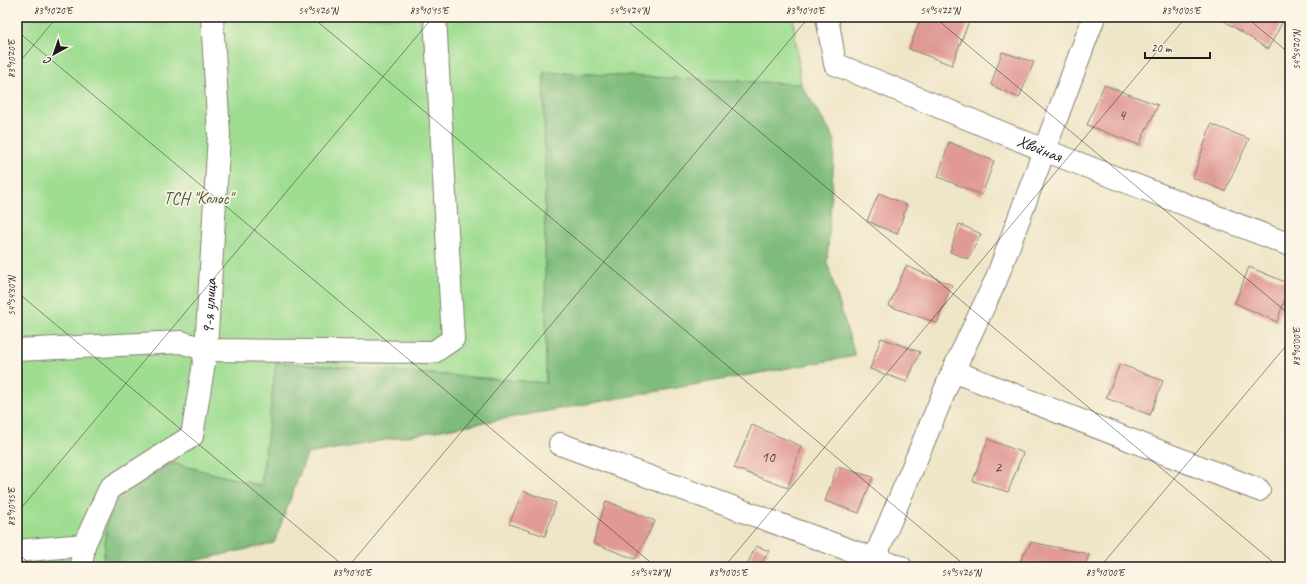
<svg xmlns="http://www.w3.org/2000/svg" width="1307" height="584" viewBox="0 0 1307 584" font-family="Caveat,sans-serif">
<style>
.green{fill:#9fdd91;stroke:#5e7c56}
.forest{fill:#7fbc7b;stroke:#4e6c4c}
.building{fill:#e09995}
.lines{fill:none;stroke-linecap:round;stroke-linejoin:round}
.minor-casing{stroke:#868072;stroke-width:24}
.minor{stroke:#fff;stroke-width:22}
.ticks{fill:none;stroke:#1c1c1c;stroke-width:1;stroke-opacity:0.45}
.labels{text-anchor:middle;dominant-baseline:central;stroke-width:3.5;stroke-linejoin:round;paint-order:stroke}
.number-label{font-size:15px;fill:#4d3b3a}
.street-label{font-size:17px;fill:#1c1c1c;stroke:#fcf5e5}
.park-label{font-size:17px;fill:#43563f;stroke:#fcf5e5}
.neatline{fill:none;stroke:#1c1c1c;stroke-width:1.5}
.ticks-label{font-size:10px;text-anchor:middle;fill:#1c1c1c}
</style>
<rect width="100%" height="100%" fill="#fcf5e5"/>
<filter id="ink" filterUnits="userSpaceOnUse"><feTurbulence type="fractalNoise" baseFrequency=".025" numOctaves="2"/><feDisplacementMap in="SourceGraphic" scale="8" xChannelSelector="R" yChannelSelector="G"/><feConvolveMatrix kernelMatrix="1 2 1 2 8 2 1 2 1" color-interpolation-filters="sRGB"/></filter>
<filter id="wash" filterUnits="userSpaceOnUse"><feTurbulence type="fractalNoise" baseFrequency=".012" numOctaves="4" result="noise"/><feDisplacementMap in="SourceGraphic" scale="16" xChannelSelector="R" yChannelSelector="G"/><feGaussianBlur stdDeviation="0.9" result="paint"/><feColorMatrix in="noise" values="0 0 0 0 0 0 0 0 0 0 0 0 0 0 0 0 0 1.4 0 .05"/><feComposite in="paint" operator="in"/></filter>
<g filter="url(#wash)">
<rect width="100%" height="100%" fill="#efe5c7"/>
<path class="green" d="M 17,17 L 793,17 L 801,84 L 544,72 L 546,383 L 277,362 L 261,486 L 173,463 L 110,488 L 103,567 L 17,567 Z"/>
<path class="forest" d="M 544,72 L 801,84 L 835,140 L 827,262 L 855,356 L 307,454 L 274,543 L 168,567 L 103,567 L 110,488 L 173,463 L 261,486 L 276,362 L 546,383 Z"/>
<g id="blocks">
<path class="building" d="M 921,17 L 958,17 L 969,21 L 952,65 L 909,49 Z
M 1218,17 L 1285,17 L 1268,49 Z
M 1002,52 L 1034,62 L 1019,98 L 991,85 Z
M 1104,85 L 1158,105 L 1139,145 L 1087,125 Z
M 1211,124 L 1249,139 L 1225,191 L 1193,178 Z
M 949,142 L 994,161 L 982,195 L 938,177 Z
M 879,193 L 907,205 L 897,234 L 867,221 Z
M 959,224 L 981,234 L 968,259 L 950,252 Z
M 906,266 L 952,285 L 937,323 L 889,306 Z
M 1249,267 L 1290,284 L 1277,322 L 1235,303 Z
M 881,338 L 920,352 L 907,382 L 870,369 Z
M 1120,364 L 1163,381 L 1150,415 L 1106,398 Z
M 752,425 L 801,446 L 788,488 L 734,468 Z
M 988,439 L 1023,453 L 1008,492 L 973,481 Z
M 837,467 L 873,477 L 859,513 L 825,501 Z
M 523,491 L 556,503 L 545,536 L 509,524 Z
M 606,501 L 655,521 L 635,559 L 593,543 Z
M 1031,542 L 1089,554 L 1084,567 L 1017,567 Z
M 756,546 L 769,551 L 759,567 L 746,567 Z"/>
</g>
</g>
<g filter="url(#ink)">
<use href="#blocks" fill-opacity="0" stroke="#868072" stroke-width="1"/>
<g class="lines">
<defs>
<g id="minor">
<path id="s1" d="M 827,17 L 835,64 L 1044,150 L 1290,245"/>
<path d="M 17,350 L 181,342 L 206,350 L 434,352 L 453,339 L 435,17"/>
<path d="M 953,371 L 1259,490"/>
<path d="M 560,444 L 874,559 L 901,567"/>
<path d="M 17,551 L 84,545"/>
<path id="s2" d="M 81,567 L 84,545 L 110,488 L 192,436 L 206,350 L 219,135 L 212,17"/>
<path d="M 871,567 L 953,371 L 996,280 L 1094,17"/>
</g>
</defs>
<use href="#minor" class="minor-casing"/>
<use href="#minor" class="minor"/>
</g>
</g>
<path class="ticks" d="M 312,17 L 967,567M 623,17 L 1279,567M 934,17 L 1290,315M 1246,17 L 1290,54M 17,31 L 656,567M 17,65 L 57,17M 17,292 L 345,567M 17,513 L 433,17M 17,553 L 34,567M 348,567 L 809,17M 724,567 L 1186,17M 1100,567 L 1290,341"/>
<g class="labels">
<g class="number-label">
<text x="1122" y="115">4</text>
<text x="768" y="457">10</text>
<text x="998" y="467">2</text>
</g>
<g class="street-label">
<text stroke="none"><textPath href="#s1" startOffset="269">Хвойная</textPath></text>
<text stroke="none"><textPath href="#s2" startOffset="313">9-я улица</textPath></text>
</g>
<g class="park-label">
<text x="198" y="198">ТСН "Колос"</text>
</g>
</g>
<rect width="1307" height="584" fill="none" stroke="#fcf5e5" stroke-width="44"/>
<g transform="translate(54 54) rotate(220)" stroke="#fcf5e5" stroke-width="3" paint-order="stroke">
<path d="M0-3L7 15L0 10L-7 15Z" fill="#1c1c1c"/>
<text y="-6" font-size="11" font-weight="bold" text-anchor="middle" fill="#1c1c1c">С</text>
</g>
<path d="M1145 52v6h65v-6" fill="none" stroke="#1c1c1c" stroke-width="2"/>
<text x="1151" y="52" font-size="12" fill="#1c1c1c" stroke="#fcf5e5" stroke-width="3" paint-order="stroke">20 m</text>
<rect x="22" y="22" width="1263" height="540" class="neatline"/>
<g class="ticks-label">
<text x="53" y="14">83°10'20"E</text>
<text x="318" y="14">54°54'26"N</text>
<text x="429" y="14">83°10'15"E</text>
<text x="629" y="14">54°54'24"N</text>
<text x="805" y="14">83°10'10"E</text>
<text x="940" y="14">54°54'22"N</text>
<text x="1181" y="14">83°10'05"E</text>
<text transform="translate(1296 50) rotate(-90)" y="4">54°54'20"N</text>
<text transform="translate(11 59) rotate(-90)" y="4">83°10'20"E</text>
<text transform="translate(11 296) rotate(-90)" y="4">54°54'30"N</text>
<text transform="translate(1296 347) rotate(-90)" y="4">83°10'00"E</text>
<text transform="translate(11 507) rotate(-90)" y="4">83°10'15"E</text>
<text x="352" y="576">83°10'10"E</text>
<text x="650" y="576">54°54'28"N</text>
<text x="728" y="576">83°10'05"E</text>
<text x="961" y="576">54°54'26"N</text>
<text x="1105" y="576">83°10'00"E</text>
</g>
</svg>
